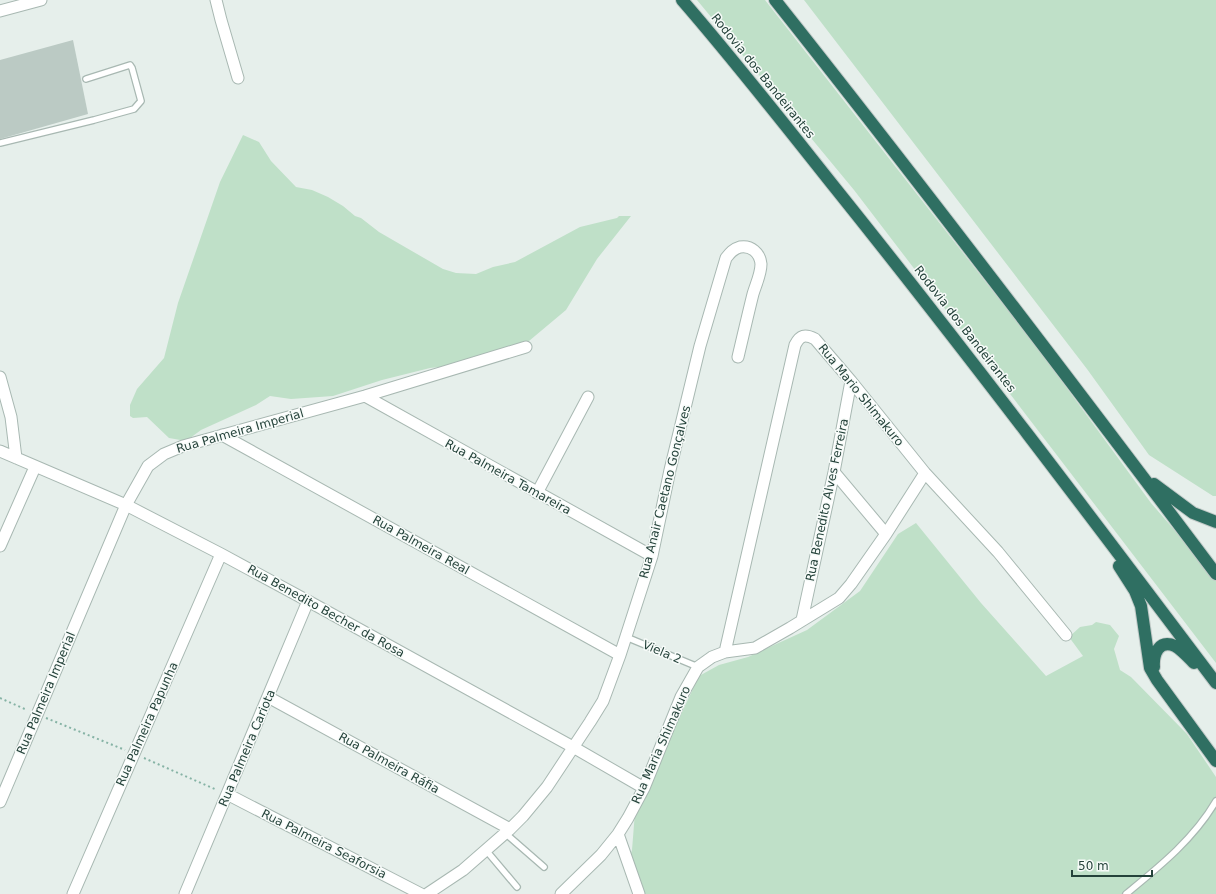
<svg xmlns="http://www.w3.org/2000/svg" width="1216" height="894" viewBox="0 0 1216 894" font-family="'DejaVu Sans',sans-serif">
<style>
.green{fill:#bfe0c8}
.building{fill:#bbcac4}
.lines{fill:none;stroke-linecap:round;stroke-linejoin:round}
.service-casing{stroke:#a8b8b2;stroke-width:8}
.minor-casing{stroke:#a8b8b2;stroke-width:13}
.motorway-casing{stroke:#c2cac8;stroke-width:14}
.path{stroke:#86b3a5;stroke-width:2;stroke-dasharray:2 3;stroke-linecap:butt}
.service{stroke:#fff;stroke-width:5.5}
.minor{stroke:#fff;stroke-width:11}
.motorway{stroke:#2f6f62;stroke-width:12}
.labels{text-anchor:middle;dominant-baseline:central;stroke-width:3;stroke-linejoin:round;paint-order:stroke}
.street-label{font-size:12px;fill:#24423a;stroke:#f7fbf9}
</style>
<rect width="100%" height="100%" fill="#e6efeb"/>
<path class="green" d="M 697,0 L 765,0 L 1039,350 L 1151,503 L 1216,578 L 1216,663 L 854,190 Z
M 804,0 L 1216,0 L 1216,496 L 1213,496 L 1149,455 L 1087,369 Z
M 243,135 L 259,142 L 271,161 L 296,187 L 312,190 L 328,197 L 343,206 L 355,216 L 361,218 L 379,232 L 443,269 L 456,273 L 476,274 L 493,267 L 515,262 L 580,227 L 617,218 L 619,216 L 631,216 L 597,259 L 566,310 L 523,346 L 485,362 L 430,368 L 382,380 L 333,396 L 291,399 L 270,396 L 256,405 L 201,430 L 186,441 L 169,438 L 147,417 L 133,418 L 130,416 L 130,405 L 137,389 L 164,358 L 178,303 L 220,182 Z
M 916,523 L 981,603 L 1046,676 L 1083,656 L 1069,637 L 1080,627 L 1092,625 L 1096,622 L 1110,625 L 1119,636 L 1114,649 L 1120,670 L 1131,677 L 1187,734 L 1216,777 L 1216,894 L 634,894 L 625,873 L 632,850 L 635,812 L 699,676 L 719,665 L 748,657 L 807,630 L 860,591 L 898,534 Z"/>
<path class="building" d="M 73,40 L 88,114 L 0,139 L 0,60 Z"/>
<g class="lines">
<defs>
<path id="service" d="M 0,143 L 94,120 L 134,109 L 141,101 L 132,68 L 130,65 L 86,79
M 626,637 L 698,667
M 505,833 L 544,867
M 485,849 L 517,887
M 1126,894 C 1159,867 1194,839 1216,801"/>
<path id="minor" d="M 216,0 L 221,20 L 238,78
M 0,11 L 41,0
M 0,377 L 11,417 L 16,458
M 365,396 L 652,556
M 222,435 L 620,655
M 0,451 L 126,505 L 221,554 L 308,601 L 573,747 L 644,788
M 834,472 L 886,534
M 537,493 L 588,397
M 0,546 L 35,467
M 802,620 L 834,472 L 851,381
M 725,652 L 795,345 C 800,335 805,334 815,339 L 851,381 L 925,473 L 998,552 L 1066,635
M 268,697 L 510,829
M 227,794 L 421,894
M 0,802 L 126,505 L 148,466 L 164,454 L 183,446 L 365,396 L 526,347
M 618,834 L 639,894
M 73,894 L 221,554
M 185,894 L 308,601
M 427,894 L 463,870 L 510,829 L 523,816 L 547,787 L 590,722 L 603,701 L 620,655 L 652,556 L 670,470 L 700,346 L 726,258 C 730,253 733,249 740,247 C 751,245 760,253 761,264 C 761,274 756,284 753,294 C 748,314 743,336 738,357
M 561,894 L 601,855 L 618,834 L 628,818 L 644,788 L 681,697 L 698,667 L 712,657 L 725,652 L 755,648 L 790,628 L 839,598 L 851,584 L 886,534 L 925,473"/>
<path id="motorway" d="M 682,0 C 735,61 785,125 836,189 C 966,351 1091,517 1216,683
M 775,0 C 925,189 1071,381 1216,574
M 1154,484 L 1193,513 L 1216,522
M 1119,566 L 1135,591 L 1141,606 L 1150,668 L 1157,680 L 1216,761
M 1154,667 C 1153,654 1159,639 1175,646 C 1182,650 1189,658 1194,663"/>
</defs>
<use href="#service" class="service-casing"/>
<use href="#minor" class="minor-casing"/>
<use href="#motorway" class="motorway-casing"/>
<path class="path" d="M 0,698 L 27,710
M 46,718 L 125,750
M 144,758 L 217,790"/>
<use href="#service" class="service"/>
<use href="#minor" class="minor"/>
<use href="#motorway" class="motorway"/>
</g>
<g class="labels">
<g class="street-label">
<text transform="translate(763 76) rotate(51)">Rodovia dos Bandeirantes</text>
<text transform="translate(965 329) rotate(52)">Rodovia dos Bandeirantes</text>
<text transform="translate(861 395) rotate(51)">Rua Mario Shimakuro</text>
<text transform="translate(240 431) rotate(-16)">Rua Palmeira Imperial</text>
<text transform="translate(508 477) rotate(29)">Rua Palmeira Tamareira</text>
<text transform="translate(665 492) rotate(-76)">Rua Anair Caetano Gonçalves</text>
<text transform="translate(827 500) rotate(-78)">Rua Benedito Alves Ferreira</text>
<text transform="translate(421 545) rotate(29)">Rua Palmeira Real</text>
<text transform="translate(326 611) rotate(29)">Rua Benedito Becher da Rosa</text>
<text transform="translate(662 652) rotate(23)">Viela 2</text>
<text transform="translate(46 693) rotate(-67)">Rua Palmeira Imperial</text>
<text transform="translate(147 724) rotate(-66)">Rua Palmeira Papunha</text>
<text transform="translate(661 745) rotate(-66)">Rua Maria Shimakuro</text>
<text transform="translate(247 748) rotate(-67)">Rua Palmeira Cariota</text>
<text transform="translate(389 763) rotate(29)">Rua Palmeira Ráfia</text>
<text transform="translate(324 844) rotate(27)">Rua Palmeira Seaforsia</text>
</g>
</g>
<path d="M1072 870v6h80v-6" fill="none" stroke="#24423a" stroke-width="2"/>
<text x="1078" y="870" font-size="12" fill="#24423a" stroke="#f7fbf9" stroke-width="3" paint-order="stroke">50 m</text>
</svg>
